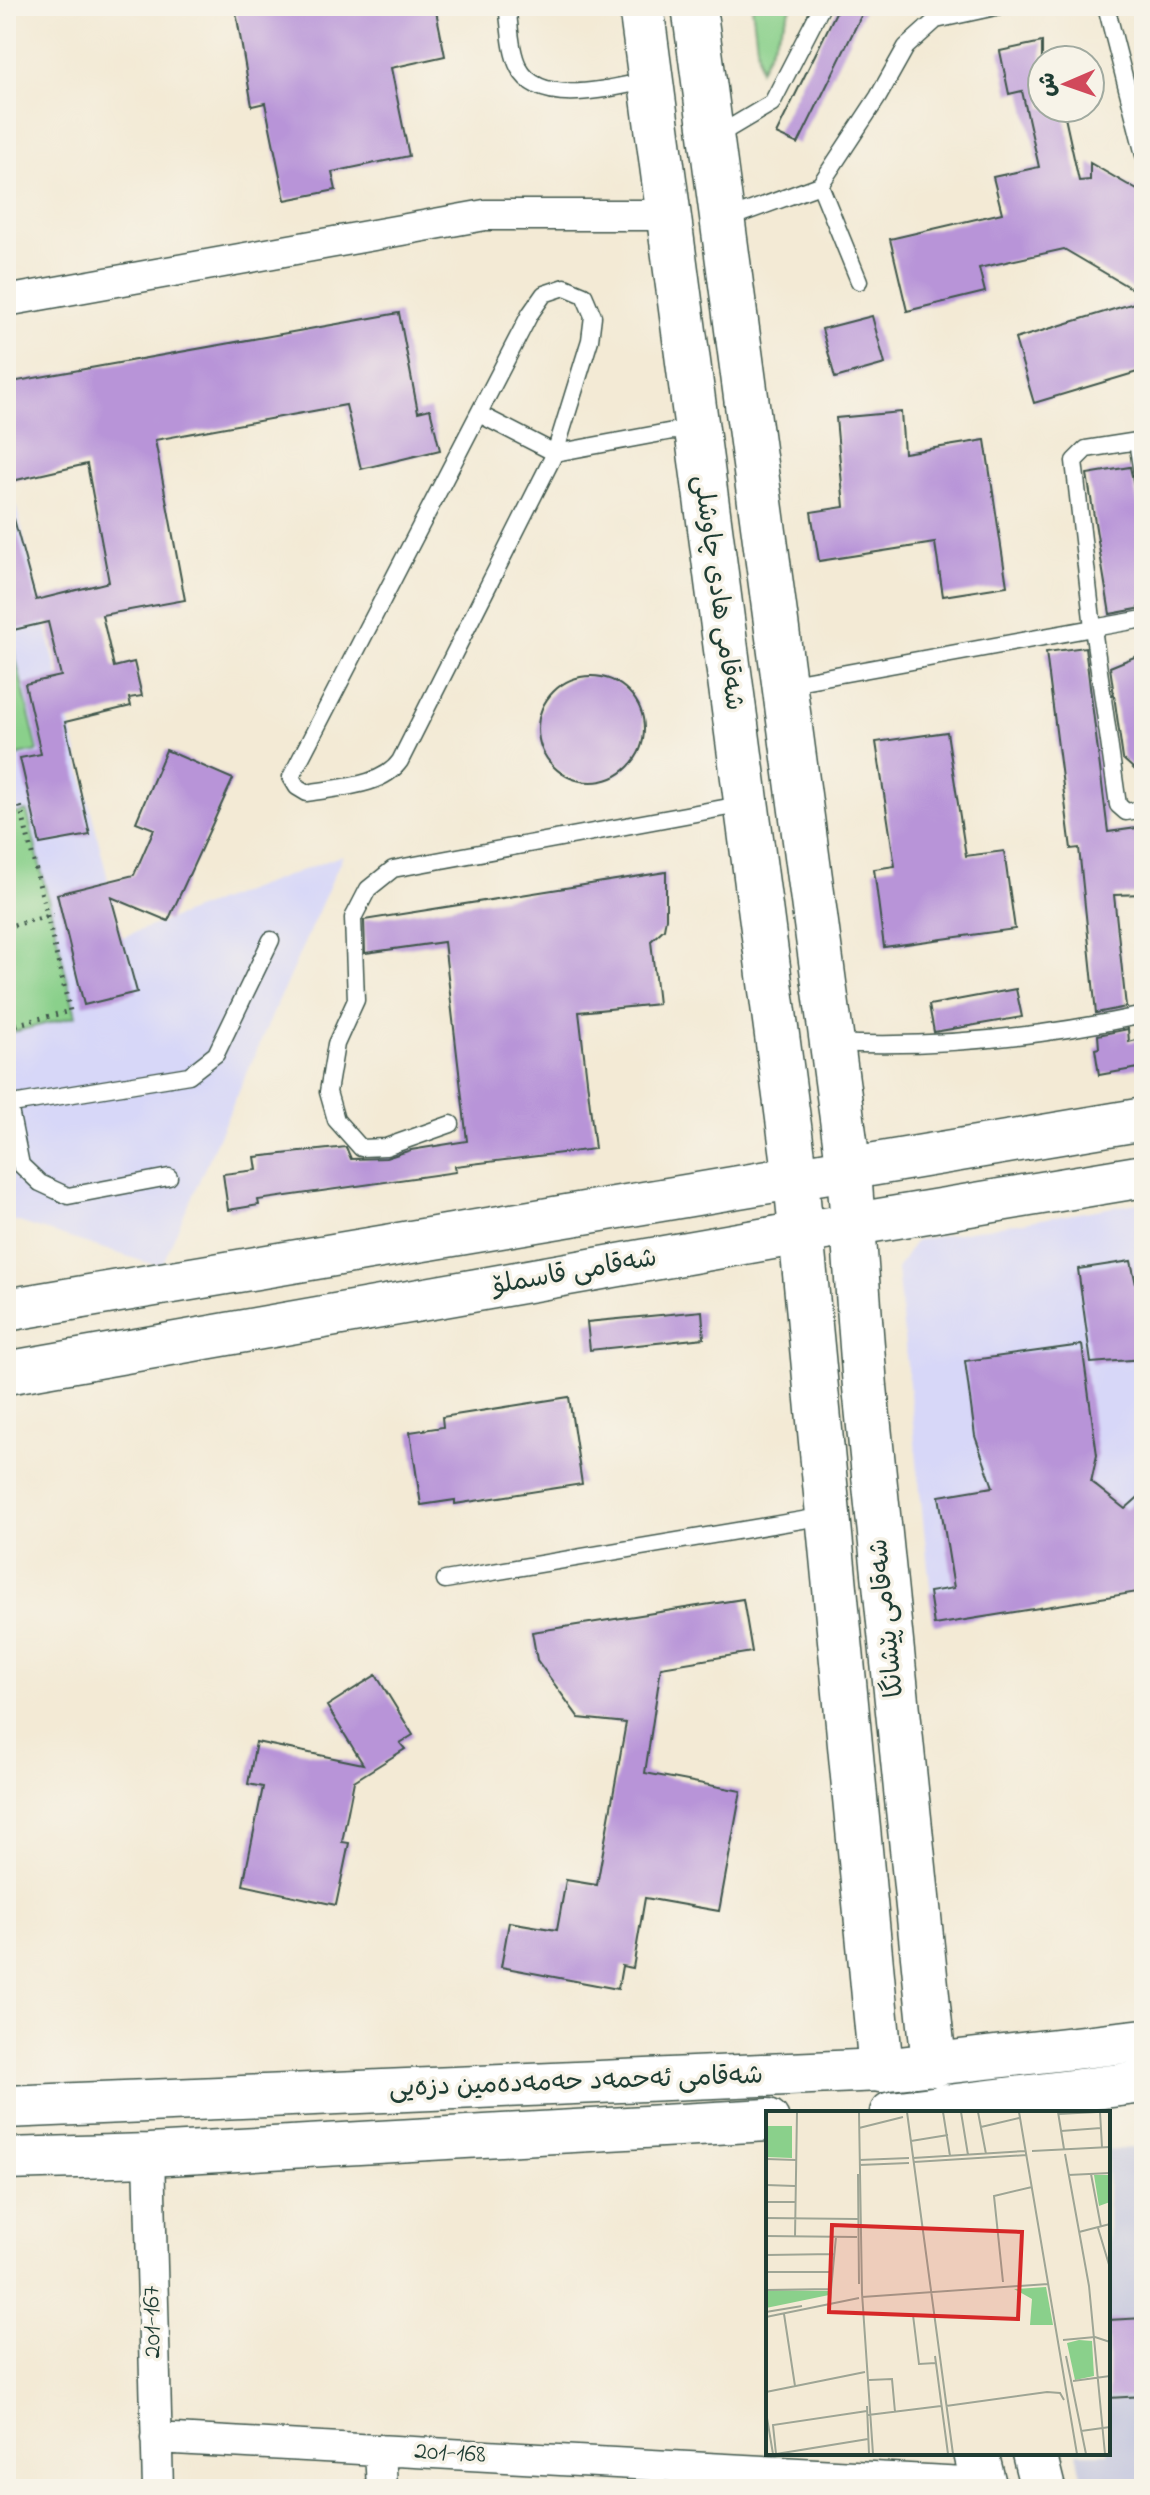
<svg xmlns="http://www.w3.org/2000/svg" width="1150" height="2495" viewBox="0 0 1150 2495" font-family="'Indie Flower','Playpen Sans Arabic',sans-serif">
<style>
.built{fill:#d7d7f8}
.industrial{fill:#bfc2dd}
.green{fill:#8ad08b;stroke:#548660;stroke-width:2}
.building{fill:#b894d8}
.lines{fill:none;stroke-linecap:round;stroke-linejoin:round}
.lane-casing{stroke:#3f574c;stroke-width:19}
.street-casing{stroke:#3f574c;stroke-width:33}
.secondary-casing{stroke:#3f574c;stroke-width:45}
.primary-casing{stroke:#3f574c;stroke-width:47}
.path{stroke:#3f574c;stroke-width:5;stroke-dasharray:2 6;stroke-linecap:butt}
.lane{stroke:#fff;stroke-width:16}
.street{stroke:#fff;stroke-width:30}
.secondary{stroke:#fff;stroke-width:42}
.primary{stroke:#fff;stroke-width:44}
.labels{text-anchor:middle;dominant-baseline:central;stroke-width:7;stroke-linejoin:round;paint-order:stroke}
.street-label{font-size:26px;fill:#1f3d34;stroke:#f7f3e8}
.inset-road{fill:none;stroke:#9ea595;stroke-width:2}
.view{fill:#d62828;fill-opacity:0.15;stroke:#d62828;stroke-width:4}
.inset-edge{fill:none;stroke:#1f3d34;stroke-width:4}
</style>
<rect width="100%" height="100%" fill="#f7f3e8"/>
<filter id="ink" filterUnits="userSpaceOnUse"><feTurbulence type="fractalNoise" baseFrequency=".0125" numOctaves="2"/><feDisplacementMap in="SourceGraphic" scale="16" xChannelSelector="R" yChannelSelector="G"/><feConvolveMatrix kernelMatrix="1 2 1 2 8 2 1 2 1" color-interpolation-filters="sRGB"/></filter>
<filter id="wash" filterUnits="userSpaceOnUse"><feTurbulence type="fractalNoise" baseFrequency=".006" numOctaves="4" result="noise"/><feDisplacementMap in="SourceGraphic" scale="32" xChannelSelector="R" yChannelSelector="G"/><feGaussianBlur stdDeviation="1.8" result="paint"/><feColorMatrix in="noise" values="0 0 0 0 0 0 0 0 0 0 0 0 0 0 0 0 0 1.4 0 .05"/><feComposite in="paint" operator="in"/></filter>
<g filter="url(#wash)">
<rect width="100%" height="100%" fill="#f3ead5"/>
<path class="built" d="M 6,464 L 122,937 L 343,855 L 161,1267 L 6,1218 Z
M 1144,1202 L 1144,1591 L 934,1625 L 897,1269 L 916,1240 Z"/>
<path class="industrial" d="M 1144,2146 L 1144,2489 L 1085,2489 L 1077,2453 L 1108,2453 L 1108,2151 Z"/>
<path class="green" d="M 752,6 L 792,6 L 760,70 Z
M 6,618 L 38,751 L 6,758 Z
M 27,811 L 76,1016 L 6,1034 L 6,816 Z"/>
<g id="blocks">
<path class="building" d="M 235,6 L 435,6 L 445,56 L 391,68 L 409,156 L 332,172 L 336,190 L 285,200 L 265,103 L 252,106 Z
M 839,6 L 866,6 L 798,144 L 776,134 Z
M 1042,42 L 1042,108 L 1063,108 L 1079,181 L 1090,180 L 1090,163 L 1144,194 L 1144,296 L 1064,249 L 979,268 L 985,292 L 907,311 L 890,239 L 1002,213 L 993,177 L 1039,167 L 1022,91 L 1009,94 L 1000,51 Z
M 1144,300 L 1144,370 L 1034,403 L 1015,339 Z
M 399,313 L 418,412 L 430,409 L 440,450 L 361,469 L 346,405 L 155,440 L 185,600 L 102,615 L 114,667 L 134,662 L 142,696 L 129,698 L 131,706 L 65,722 L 90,835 L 40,844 L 20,758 L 41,754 L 25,684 L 61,676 L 48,622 L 9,631 L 6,618 L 6,520 L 14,519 L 36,600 L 109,582 L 87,464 L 12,481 L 6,458 L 6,383 Z
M 872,316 L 885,364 L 835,378 L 822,329 Z
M 901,412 L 904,453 L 985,440 L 1007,586 L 943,596 L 935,543 L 819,561 L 811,512 L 844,507 L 836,418 Z
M 1130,467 L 1144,530 L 1144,599 L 1137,609 L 1110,614 L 1087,474 Z
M 1085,647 L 1108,832 L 1144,827 L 1144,894 L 1114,895 L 1126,1007 L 1096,1013 L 1079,848 L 1071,849 L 1046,652 Z
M 1144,653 L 1144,778 L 1123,759 L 1110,667 Z
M538 729a53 53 0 1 1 106 0a53 53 0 1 1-106 0Z
M 947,732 L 966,856 L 1004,851 L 1015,929 L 884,947 L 874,869 L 895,866 L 876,742 Z
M 166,750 L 233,779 L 168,921 L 111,897 L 137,992 L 84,1005 L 57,894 L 134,875 L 154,829 L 136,822 Z
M 666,872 L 666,918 L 664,929 L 651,941 L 658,1004 L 579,1012 L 595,1149 L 455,1166 L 456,1172 L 258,1200 L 259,1205 L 228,1210 L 223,1174 L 257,1170 L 255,1157 L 346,1147 L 351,1159 L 386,1158 L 411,1150 L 467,1141 L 444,942 L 365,953 L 364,920 Z
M 1016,989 L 1022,1017 L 934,1032 L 929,1005 Z
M 1128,1029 L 1129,1042 L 1144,1038 L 1144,1067 L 1099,1075 L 1095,1049 L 1099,1048 L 1098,1035 Z
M 1131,1261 L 1140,1303 L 1144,1303 L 1144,1359 L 1091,1363 L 1078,1269 Z
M 702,1311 L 704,1338 L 590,1350 L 587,1322 Z
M 1082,1345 L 1097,1455 L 1091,1482 L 1125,1509 L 1144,1492 L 1144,1591 L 934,1625 L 929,1592 L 954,1588 L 939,1496 L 993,1487 L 975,1436 L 965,1361 Z
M 569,1397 L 582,1484 L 455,1504 L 455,1500 L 421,1505 L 410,1432 L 443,1427 L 442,1417 Z
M 743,1599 L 752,1652 L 661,1667 L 645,1773 L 741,1791 L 719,1911 L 645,1898 L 633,1968 L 622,1966 L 618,1989 L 501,1967 L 509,1922 L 557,1930 L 566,1880 L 597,1885 L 626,1723 L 579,1718 L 537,1660 L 532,1632 Z
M 376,1675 L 413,1735 L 400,1743 L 405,1749 L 354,1781 L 342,1842 L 349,1843 L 336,1905 L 243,1885 L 263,1787 L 248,1784 L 256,1742 L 363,1764 L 327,1706 Z
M 1144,2318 L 1144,2396 L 1108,2398 L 1108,2320 Z"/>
</g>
</g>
<g filter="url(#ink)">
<use href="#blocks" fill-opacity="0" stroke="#3f574c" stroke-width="2"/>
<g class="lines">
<defs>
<path id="lane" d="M 507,6 C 510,25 510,51 519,68 C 540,109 615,87 650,80
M 1106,6 L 1144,155
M 713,138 L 772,103 L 822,6
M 820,185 L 859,281
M 724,220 L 820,185 L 878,97 L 906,47 L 936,20 L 1000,6
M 565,287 L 584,295 L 593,316 L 590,340 L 555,453 L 400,761 C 382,787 338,787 307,793 L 297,787 L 291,777 L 530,314 L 544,294 Z
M 479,414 L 555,453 L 673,431 L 695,433
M 1137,441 L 1144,486
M 1144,619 L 1093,628 L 1118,805 L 1126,812 L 1144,809
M 786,684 L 1093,628 L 1074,461 L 1086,449 L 1144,440
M 834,1043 C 936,1048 1039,1037 1139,1016 L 1144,1010
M 6,1105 L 189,1075 L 216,1054 L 271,940
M 9,1105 L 21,1165 L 40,1183 L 68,1196 L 169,1177
M 451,1124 L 386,1147 L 361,1148 L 336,1120 L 328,1092 L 336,1044 L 356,1000 L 353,918 L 368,889 L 393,869 L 745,804
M 445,1580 L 826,1516"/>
<path id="street" d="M 6,301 L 485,215 L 670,215
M 149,2155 L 158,2489
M 156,2438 L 983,2483
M 380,2450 L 382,2489"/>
<path id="secondary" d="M 6,1310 L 1144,1119
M 6,1373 L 801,1233 L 1144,1176
M 6,2107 L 881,2070 L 1144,2040
M 891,2113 L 1144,2082
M 6,2159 L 149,2155 L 768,2120"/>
<path id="primary" d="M 641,6 L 796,1179 L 881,2070
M 694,6 L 849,1171 L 865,1387 L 934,2064
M 945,2106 L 947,2113
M 976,2453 L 985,2489
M 1034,2453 L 1043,2489"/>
</defs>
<use href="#lane" class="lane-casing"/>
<use href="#street" class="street-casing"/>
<use href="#secondary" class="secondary-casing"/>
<use href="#primary" class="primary-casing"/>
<path class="path" d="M 6,809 L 20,805 L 70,1011 L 6,1027
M 6,927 L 53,915"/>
<use href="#lane" class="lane"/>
<use href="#street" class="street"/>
<use href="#secondary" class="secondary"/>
<use href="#primary" class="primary"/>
</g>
</g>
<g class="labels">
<g class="street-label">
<text transform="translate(717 593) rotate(82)">شەقامی هادی چاوشلی</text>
<text transform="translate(575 1273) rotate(-10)">شەقامی قاسملۆ</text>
<text transform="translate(888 1618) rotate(-96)">شەقامی پێشانگا</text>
<text transform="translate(576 2083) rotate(-2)">شەقامی ئەحمەد حەمەدەمین دزەیی</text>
<text transform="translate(153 2322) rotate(-91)">201-167</text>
<text transform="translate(450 2454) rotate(3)">201-168</text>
</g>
</g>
<g transform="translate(766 2111)">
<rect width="344" height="344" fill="#f3ead5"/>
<path d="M 0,15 L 26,15 L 26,47 L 0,46 ZM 328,64 L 344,64 L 344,91 L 333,95 ZM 280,176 L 287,214 L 264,214 L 266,188 L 248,178 ZM 0,179 L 64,180 L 63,184 L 0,197 ZM 313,229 L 326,230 L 328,265 L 309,269 L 301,232 Z" fill="#8ad08b"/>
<path class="inset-road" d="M 93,1 L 96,182 L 107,343M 141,1 L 187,343M 177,1 L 184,45M 195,1 L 202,44M 212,1 L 220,43M 253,1 L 311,343M 292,1 L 298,38M 334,1 L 336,36M 292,3 L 331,1M 215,16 L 253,7M 93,17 L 137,6M 295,20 L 335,17M 145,30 L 182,24M 266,40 L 344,36M 299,43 L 323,175 L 339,343M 147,47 L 259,40M 0,48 L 30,49M 93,49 L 143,47M 148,51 L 261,44M 93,54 L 143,52M 92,63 L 93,173M 325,63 L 335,116M 302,64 L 344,62M 0,74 L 29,75M 0,91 L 29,91M 0,107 L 92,108M 332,117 L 344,157M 313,121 L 344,113M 0,125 L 91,126M 29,126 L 31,1M 0,144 L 69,143M 0,161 L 67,161M 237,171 L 228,85 L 266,76M 0,179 L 65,178M 96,186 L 282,173M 64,189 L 70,126M 0,201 L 36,195M 18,203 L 29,275M 147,204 L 153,253 L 170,252M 0,206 L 93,187M 297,229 L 329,226 L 344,231M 169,245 L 182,343M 300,245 L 320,343M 103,269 L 126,268 L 129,301M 307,270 L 344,265M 0,281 L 99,261M 101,295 L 103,343M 180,295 L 281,281 L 294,282 L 298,289M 101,300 L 7,314 L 10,343 L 102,328M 0,301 L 7,343M 102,304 L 175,295M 315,320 L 344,316"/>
<path class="view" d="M 66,114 L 256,121 L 252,208 L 63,201 Z"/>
<rect width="344" height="344" class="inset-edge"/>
</g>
<rect width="1150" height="2495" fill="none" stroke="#f7f3e8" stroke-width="32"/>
<g transform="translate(1066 84) rotate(268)"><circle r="38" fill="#f7f3e8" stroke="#a1aaa0" stroke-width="2"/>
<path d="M0-6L14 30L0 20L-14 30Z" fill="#d1495b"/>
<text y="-12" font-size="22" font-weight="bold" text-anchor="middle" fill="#1f3d34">ش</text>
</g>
</svg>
